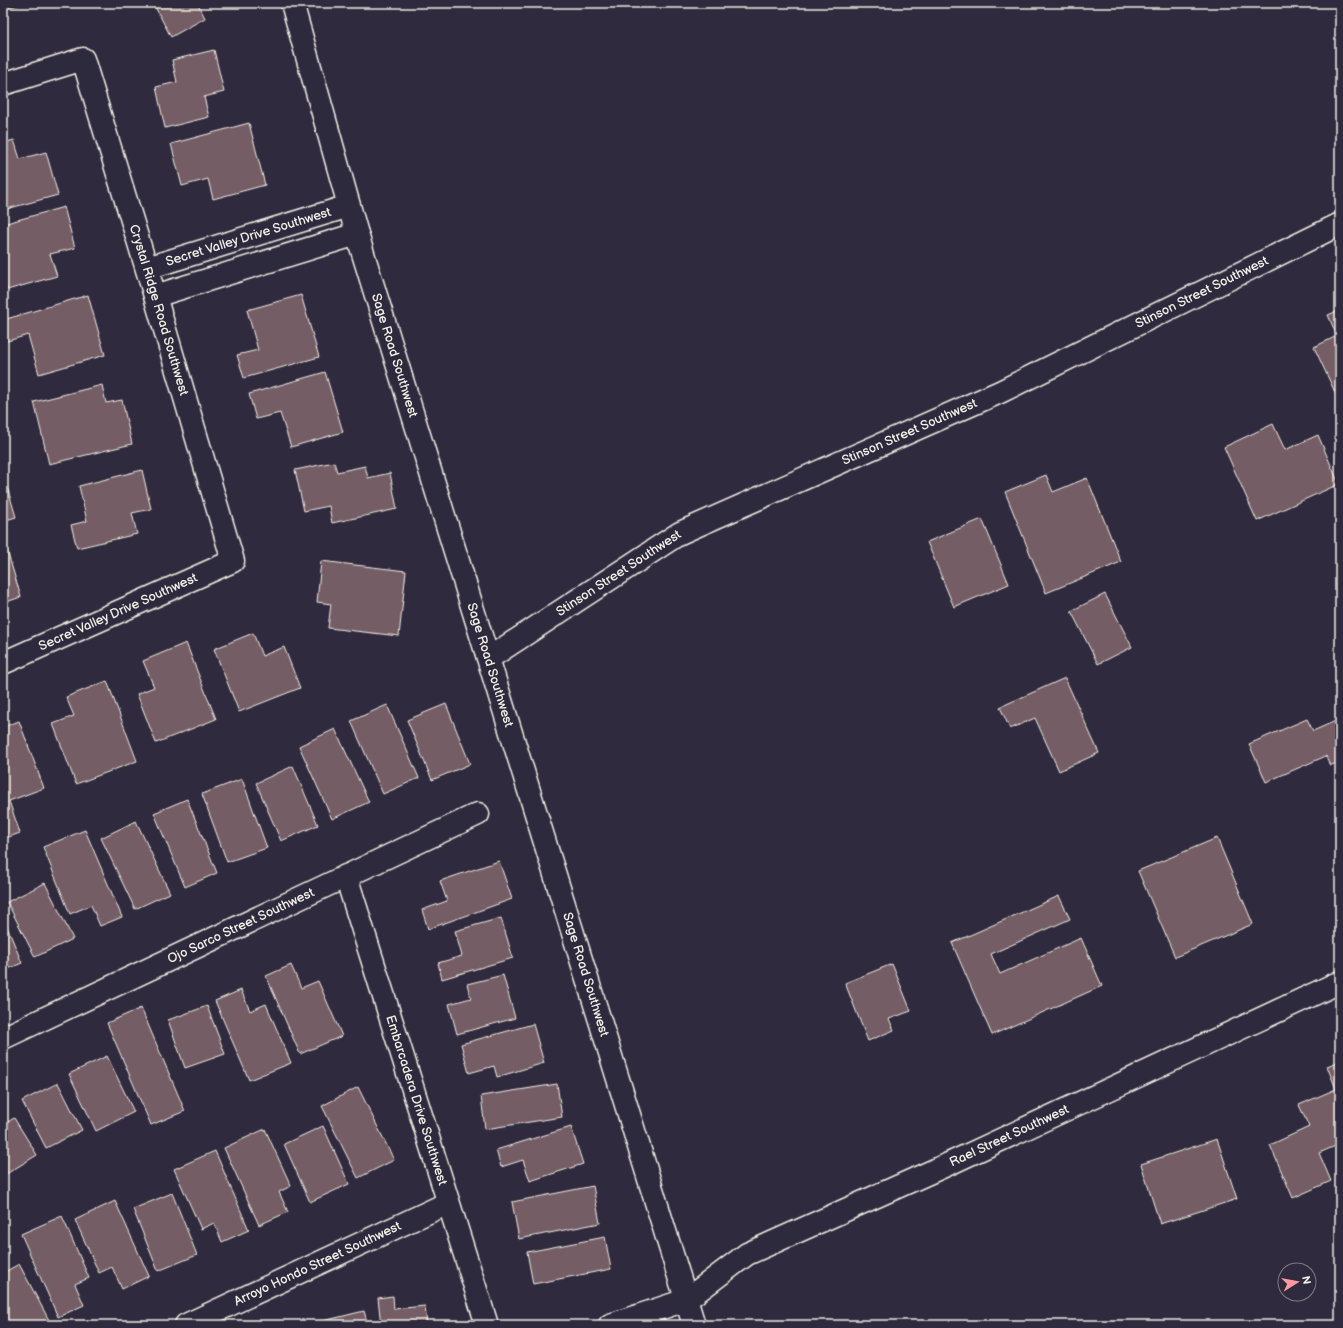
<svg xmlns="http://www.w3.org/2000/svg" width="1343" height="1328" viewBox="0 0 1343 1328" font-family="'Balsamiq Sans',sans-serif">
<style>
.building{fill:#755d66;stroke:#f4f1e8}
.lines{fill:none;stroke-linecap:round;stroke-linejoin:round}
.street-casing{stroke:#f4f1e8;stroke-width:25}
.secondary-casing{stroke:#f4f1e8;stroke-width:25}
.street{stroke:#2f2a3d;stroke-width:22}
.secondary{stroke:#2f2a3d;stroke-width:22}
.labels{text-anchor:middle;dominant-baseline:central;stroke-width:4;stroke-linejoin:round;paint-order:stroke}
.street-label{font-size:13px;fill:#f4f1e8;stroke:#2f2a3d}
</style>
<rect width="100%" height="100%" fill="#2f2a3d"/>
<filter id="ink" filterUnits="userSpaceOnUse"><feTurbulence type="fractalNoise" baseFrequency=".025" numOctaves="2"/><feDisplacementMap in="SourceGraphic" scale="8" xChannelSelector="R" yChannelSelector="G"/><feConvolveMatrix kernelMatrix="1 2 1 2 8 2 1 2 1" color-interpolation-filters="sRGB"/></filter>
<g filter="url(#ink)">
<path class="building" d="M 3,3 L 25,3 L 3,9 Z
M 153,3 L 200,3 L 198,4 L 205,18 L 171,37 Z
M 214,50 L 224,92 L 204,97 L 209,117 L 165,128 L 156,87 L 177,82 L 172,60 Z
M 249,123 L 265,185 L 213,199 L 208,179 L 182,186 L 171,144 Z
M 14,140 L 20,159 L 46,152 L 58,195 L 3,210 L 3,143 Z
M 64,207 L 75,248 L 50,254 L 57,276 L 7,290 L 3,275 L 3,224 Z
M 88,295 L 105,355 L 39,374 L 28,335 L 4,342 L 3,320 Z
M 301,295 L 319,357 L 244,378 L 237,355 L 258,350 L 247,310 Z
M 1340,310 L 1340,403 L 1314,347 L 1337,336 L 1328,315 Z
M 325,372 L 343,432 L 291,447 L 280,413 L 256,419 L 249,394 Z
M 102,385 L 106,403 L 122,400 L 132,444 L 49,464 L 34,402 Z
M 1273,424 L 1285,450 L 1318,435 L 1339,484 L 1257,521 L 1224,447 Z
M 334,462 L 337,472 L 365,466 L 368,478 L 390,473 L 397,509 L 332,523 L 329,506 L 304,511 L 295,470 Z
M 142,470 L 151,509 L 132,513 L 137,534 L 77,548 L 71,525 L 87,521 L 79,486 Z
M 3,473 L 16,517 L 3,521 Z
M 1046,475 L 1053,492 L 1087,478 L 1121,562 L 1046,593 L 1005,492 Z
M 982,519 L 1009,584 L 954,607 L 927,542 Z
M 3,537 L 21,597 L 3,603 Z
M 321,561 L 406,571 L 399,636 L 328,628 L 331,604 L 317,602 Z
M 1105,594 L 1132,647 L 1098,664 L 1071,611 Z
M 253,633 L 262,656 L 284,647 L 300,688 L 239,712 L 214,649 Z
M 186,643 L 216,719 L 156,743 L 137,694 L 154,687 L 143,661 Z
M 1065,678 L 1099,753 L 1059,771 L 1035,718 L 1010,729 L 1000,707 Z
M 107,681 L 137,761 L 76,784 L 53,724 L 74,716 L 66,697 Z
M 446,704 L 470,764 L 432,780 L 407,720 Z
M 387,705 L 419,778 L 383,794 L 351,721 Z
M 1307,719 L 1313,731 L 1340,719 L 1340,761 L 1330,766 L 1326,756 L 1266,782 L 1249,744 Z
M 19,721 L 44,788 L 9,801 L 20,833 L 3,839 L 3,758 L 5,757 L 3,751 L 3,727 Z
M 335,729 L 369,802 L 332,819 L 299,746 Z
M 293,766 L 318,825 L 281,841 L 256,783 Z
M 242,779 L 267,848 L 227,862 L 202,794 Z
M 187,799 L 217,873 L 185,887 L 154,813 Z
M 136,821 L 170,893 L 135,909 L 101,838 Z
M 85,830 L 122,917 L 100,926 L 91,905 L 70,914 L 43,847 Z
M 1217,838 L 1253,924 L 1175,957 L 1138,871 Z
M 499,861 L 512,899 L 428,929 L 422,910 L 447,901 L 440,881 Z
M 45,883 L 73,939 L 35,957 L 7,902 Z
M 1059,896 L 1070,919 L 991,954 L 1000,974 L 1081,938 L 1102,986 L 992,1035 L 952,943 Z
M 3,917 L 22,963 L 3,971 Z
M 501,918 L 513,958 L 442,979 L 438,963 L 462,956 L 455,931 Z
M 892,964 L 911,1011 L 889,1019 L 894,1030 L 868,1041 L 845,983 Z
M 291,965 L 301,988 L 318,981 L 342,1036 L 300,1054 L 266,976 Z
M 503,975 L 515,1018 L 457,1034 L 449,1004 L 471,998 L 467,984 Z
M 241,990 L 250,1011 L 266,1004 L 291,1063 L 249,1080 L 215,1001 Z
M 207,1006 L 225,1054 L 185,1068 L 168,1020 Z
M 141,1008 L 185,1111 L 151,1125 L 107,1023 Z
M 533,1024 L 544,1063 L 497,1077 L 494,1066 L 469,1073 L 461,1044 Z
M 107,1056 L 134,1112 L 96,1131 L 69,1074 Z
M 1340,1061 L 1340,1144 L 1319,1153 L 1331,1181 L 1293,1198 L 1270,1145 L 1309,1127 L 1299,1105 L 1336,1089 L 1327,1066 Z
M 58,1083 L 82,1130 L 46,1148 L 22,1101 Z
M 557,1084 L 562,1117 L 485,1129 L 481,1096 Z
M 358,1087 L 394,1160 L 358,1178 L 322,1106 Z
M 14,1118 L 37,1155 L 3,1176 L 3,1125 Z
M 323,1126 L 349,1184 L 310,1202 L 284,1144 Z
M 571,1127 L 583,1164 L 530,1181 L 523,1160 L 501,1167 L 496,1150 Z
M 265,1129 L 291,1186 L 279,1192 L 288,1212 L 259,1225 L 224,1148 Z
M 1217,1139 L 1237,1199 L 1160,1224 L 1141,1164 Z
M 215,1151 L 249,1230 L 222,1242 L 214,1223 L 201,1229 L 174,1169 Z
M 593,1186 L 600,1223 L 519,1239 L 512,1202 Z
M 172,1193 L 197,1255 L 158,1271 L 133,1209 Z
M 115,1201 L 149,1276 L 122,1289 L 112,1267 L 99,1273 L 75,1220 Z
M 62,1216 L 89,1278 L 75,1284 L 84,1305 L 58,1317 L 21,1234 Z
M 605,1237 L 611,1269 L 533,1284 L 527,1252 Z
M 19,1264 L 49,1320 L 40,1325 L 5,1325 L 3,1321 L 3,1273 Z
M 393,1296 L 394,1309 L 425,1306 L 427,1325 L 381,1325 L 378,1298 Z
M 364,1311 L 368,1325 L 324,1325 L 323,1321 Z"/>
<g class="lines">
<defs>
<g id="street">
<path id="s1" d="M 3,84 L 83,59 L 155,296 L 233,561 L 3,663"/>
<path id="s2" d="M 147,268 L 349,206"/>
<path d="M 155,296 L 357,234"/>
<path id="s3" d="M 346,876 L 487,1325"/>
<path id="s4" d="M 3,1038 L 478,814"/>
<path id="s5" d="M 186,1325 L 448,1203"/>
<path id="s6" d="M 610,1325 L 686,1300 L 747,1254 L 953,1162 L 1340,982"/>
</g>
<g id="secondary">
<path id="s7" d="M 292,3 L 357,234 L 694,1325"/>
<path id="s8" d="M 489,658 L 680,533 L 1000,392 L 1340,224"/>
</g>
</defs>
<use href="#street" class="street-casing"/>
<use href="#secondary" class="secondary-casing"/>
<use href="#street" class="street"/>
<use href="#secondary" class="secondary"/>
</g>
</g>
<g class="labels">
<g class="street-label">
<text stroke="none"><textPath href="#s2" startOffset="106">Secret Valley Drive Southwest</textPath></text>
<text stroke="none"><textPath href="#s8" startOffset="803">Stinson Street Southwest</textPath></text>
<text stroke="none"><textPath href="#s1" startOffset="346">Crystal Ridge Road Southwest</textPath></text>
<text stroke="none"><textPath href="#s7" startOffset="367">Sage Road Southwest</textPath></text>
<text stroke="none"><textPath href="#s8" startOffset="479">Stinson Street Southwest</textPath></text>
<text stroke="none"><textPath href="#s8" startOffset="155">Stinson Street Southwest</textPath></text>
<text transform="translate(118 612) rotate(-24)">Secret Valley Drive Southwest</text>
<text stroke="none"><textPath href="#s7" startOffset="691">Sage Road Southwest</textPath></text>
<text stroke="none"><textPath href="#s4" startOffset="263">Ojo Sarco Street Southwest</textPath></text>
<text stroke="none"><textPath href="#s7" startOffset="1015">Sage Road Southwest</textPath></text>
<text stroke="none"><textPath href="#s3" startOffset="235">Embarcadera Drive Southwest</textPath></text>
<text stroke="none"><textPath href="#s6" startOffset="444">Rael Street Southwest</textPath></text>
<text stroke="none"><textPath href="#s5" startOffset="145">Arroyo Hondo Street Southwest</textPath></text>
</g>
</g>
<rect width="1343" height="1328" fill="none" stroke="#2f2a3d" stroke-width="16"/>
<rect x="8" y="8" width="1327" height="1312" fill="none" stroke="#f4f1e8" stroke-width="1.5" filter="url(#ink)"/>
<g transform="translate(1297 1282) rotate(79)"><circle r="19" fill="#2f2a3d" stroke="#7e7a81"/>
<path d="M0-3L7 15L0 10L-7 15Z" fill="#ff9aa2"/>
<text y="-6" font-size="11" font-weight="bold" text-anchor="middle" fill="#f4f1e8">N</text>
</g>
</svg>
